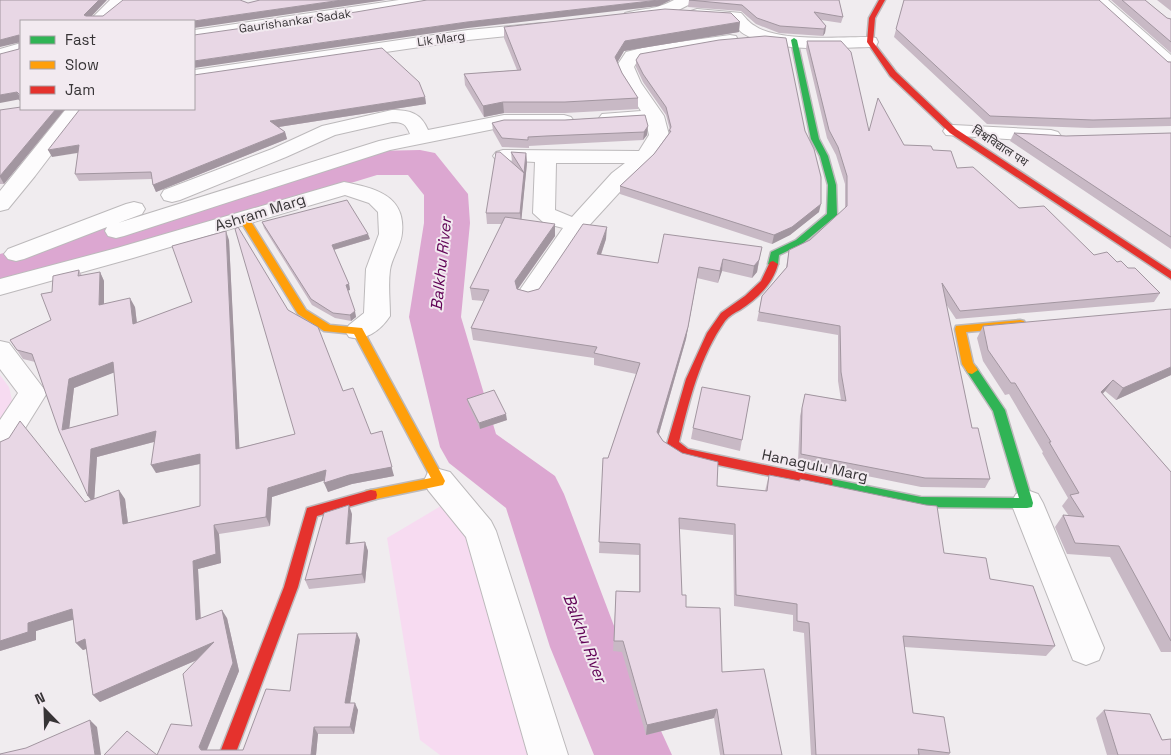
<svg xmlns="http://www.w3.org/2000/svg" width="1171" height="755" viewBox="0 0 1171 755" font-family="'Space Grotesk','Noto Sans Devanagari',sans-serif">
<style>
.green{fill:#f7dbf1}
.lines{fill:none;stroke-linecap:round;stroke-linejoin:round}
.river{fill:#dca7d1;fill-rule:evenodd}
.street-casing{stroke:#bcb9bb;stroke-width:2}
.fast-casing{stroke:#bcb9bb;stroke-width:3}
.slow-casing{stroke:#bcb9bb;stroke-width:3}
.jam-casing{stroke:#bcb9bb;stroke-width:3}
.street{fill:#fdfcfd;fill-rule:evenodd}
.fast{fill:#30b455;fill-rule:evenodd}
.slow{fill:#ff9f0a;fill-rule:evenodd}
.jam{fill:#e5322d;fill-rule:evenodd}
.wall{fill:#c8b9c5;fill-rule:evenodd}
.shaded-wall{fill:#a296a0}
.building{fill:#e8d7e5;stroke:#a296a0;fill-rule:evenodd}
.labels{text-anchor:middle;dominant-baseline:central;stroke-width:4;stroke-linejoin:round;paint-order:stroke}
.far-street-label{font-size:12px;fill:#373436;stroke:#f2eaf0}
.street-label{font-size:15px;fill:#373436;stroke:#f2eaf0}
.water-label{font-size:16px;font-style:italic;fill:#610356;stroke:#f2eaf0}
</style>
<rect width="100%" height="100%" fill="#f0ecef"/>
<path class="green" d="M 0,375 L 9,387 L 14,409 L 0,429 Z
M 456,497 L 560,755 L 440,755 L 420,740 L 387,538 Z"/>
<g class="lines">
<path class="river" d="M 420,150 L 435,153 L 468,194 L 470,223 L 461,317 L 496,434 L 555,476 L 564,494 L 619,639 L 672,755 L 594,755 L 550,647 L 506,508 L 449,463 L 440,447 L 409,317 L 424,223 L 424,195 L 408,175 L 377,175 L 249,214 L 57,267 L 0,285 L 0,254 L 217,196 L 374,151 Z"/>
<defs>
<path id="street" d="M 110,0 L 130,0 L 106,21 L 89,21 Z
M 399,0 L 434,0 L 432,3 L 426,5 L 357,17 L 194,40 L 194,30 Z
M 674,0 L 694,0 L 692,3 C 672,14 648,25 625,19 L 623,16 L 625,13 C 645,8 655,10 674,0 Z
M 1091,0 L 1108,0 L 1171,55 L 1171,69 L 1165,68 Z
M 697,9 L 741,13 C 745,17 749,23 755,26 C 778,42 841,37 870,37 L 876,38 L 878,42 L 876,46 L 870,47 C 833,48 777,53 744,34 C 739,31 735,25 731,21 L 691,17 L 689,14 L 691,11 Z
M 542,23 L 548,24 L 550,28 L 548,32 L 468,40 L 194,80 L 194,70 L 468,30 Z
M 730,35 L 736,36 L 738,40 L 736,44 L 638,60 L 634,67 L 641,83 L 664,116 L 669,135 L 652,161 L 628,183 L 585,230 L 538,300 L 529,302 L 520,300 L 517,294 L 563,228 L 544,223 L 533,213 L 535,162 L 496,160 L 493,156 L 496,152 L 503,150 L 639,151 L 649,135 L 646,122 L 609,124 L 602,122 L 599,118 L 602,114 L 641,111 L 623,83 L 616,67 L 626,52 L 650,46 ZM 556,163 L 625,163 L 612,173 L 572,217 L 555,210 Z
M 21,43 L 21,54 L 0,60 L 0,49 Z
M 66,109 L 86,109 L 35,176 L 8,209 L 0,211 L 0,191 Z
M 392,110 C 410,110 421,113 428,130 L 504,115 L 564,115 L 571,117 L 574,121 L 571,125 L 564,127 L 504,127 L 390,150 L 124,236 L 116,238 L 108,236 L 105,231 L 107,227 L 24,259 L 16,261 L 8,259 L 4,254 L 8,249 L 126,204 L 134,202 L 142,204 L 145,209 L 142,214 L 118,223 L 379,141 L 410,134 C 406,124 403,122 392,122 L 335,135 L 286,157 L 180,200 L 172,202 L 164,200 L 161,195 L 164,190 L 272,149 L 322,126 Z
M 953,125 L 1051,130 L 1058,132 L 1061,136 L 1058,140 L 1051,142 L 946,135 L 943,131 L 946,127 Z
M 344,182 C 374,188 406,195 402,233 C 401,246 392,257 390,270 C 388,285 390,301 390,316 C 381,330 365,342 349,337 L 345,331 L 349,325 L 364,313 L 366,269 L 379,234 L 378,212 L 369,203 L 345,195 L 133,258 L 0,295 L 0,279 L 117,248 Z
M 0,341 L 9,343 L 47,393 L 14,446 L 0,451 L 0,420 L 18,393 L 0,369 Z
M 439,469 L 450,472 L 491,521 L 496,531 L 568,755 L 528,755 L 466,537 L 428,490 L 424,481 L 428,472 Z
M 1027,490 L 1038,494 L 1043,503 L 1104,648 L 1099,660 L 1086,665 L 1073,660 L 1011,503 L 1016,494 Z"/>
<path id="fast" d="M 794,38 L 797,40 L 819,139 L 828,156 L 836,185 L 837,215 L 802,244 L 779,255 L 778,264 L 773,267 L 768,264 L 771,252 L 796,240 L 827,214 L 828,185 L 820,156 L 811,139 L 791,40 Z
M 972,366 L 976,367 L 1005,410 L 1033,503 L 1032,507 L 1027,508 L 921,507 L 823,487 L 821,483 L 823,479 L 827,478 L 921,497 L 1019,498 L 993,411 L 966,370 Z"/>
<path id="slow" d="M 243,214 L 248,217 L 306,310 L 330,325 L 362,328 L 443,477 L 445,481 L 443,485 L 371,500 L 366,499 L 365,495 L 366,491 L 431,478 L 354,334 L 324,331 L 298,314 L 238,217 Z
M 1020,320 L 1024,321 L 1025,324 L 1024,327 L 966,332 L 973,363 L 978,370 L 972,374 L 968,373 L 962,364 L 955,329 L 956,326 Z"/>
<path id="jam" d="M 879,0 L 885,0 L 875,18 L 873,42 L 896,72 L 956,129 L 1171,271 L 1171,279 L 950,133 L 890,76 L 867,42 L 869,18 Z
M 773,261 L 778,264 C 773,284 757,299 740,310 C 734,313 729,316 725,321 C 700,356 689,401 679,442 L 688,449 L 831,479 L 833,483 L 831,487 L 827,488 L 685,458 L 669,447 L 667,444 L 686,379 L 707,333 L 721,313 L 745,296 L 761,281 L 770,262 Z
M 371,490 L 376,491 L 377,495 L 376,499 L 317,516 L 298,587 L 235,755 L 219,755 L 284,587 L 307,508 Z"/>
</defs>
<use href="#street" class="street-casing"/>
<use href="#fast" class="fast-casing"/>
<use href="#slow" class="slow-casing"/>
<use href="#jam" class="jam-casing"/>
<use href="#street" class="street"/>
<use href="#fast" class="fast"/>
<use href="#slow" class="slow"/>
<use href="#jam" class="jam"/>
</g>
<path class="wall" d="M 689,0 L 839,0 L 843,17 L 841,23 L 821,20 L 826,26 L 825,33 L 823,36 L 779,33 L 756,24 L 741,11 L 688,7 Z
M 904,0 L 1171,62 L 1171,126 L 1089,128 L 987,124 L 894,37 Z
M 1111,0 L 1145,0 L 1167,18 L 1171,19 L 1171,53 Z
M 1157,0 L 1171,0 L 1171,11 Z
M 504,27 L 739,32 L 624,51 L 617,63 L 622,73 L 638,98 L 638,109 L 565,113 L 504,113 L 484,117 L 465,85 L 464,74 L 517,70 L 504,38 Z
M 807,41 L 869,131 L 904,145 L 933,150 L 957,168 L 1094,255 L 1117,262 L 1128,268 L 1160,293 L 1154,302 L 956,319 L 946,304 L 972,428 L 990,479 L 985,488 L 921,487 L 798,462 L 800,416 L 805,394 L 841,400 L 838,381 L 838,335 L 757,321 L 762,296 L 786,268 L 789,250 L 810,240 L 845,208 L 845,184 L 836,155 L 827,138 L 806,49 Z
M 636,60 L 819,212 L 790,235 L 772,244 L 620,194 L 620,186 L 654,154 L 669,133 L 670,130 L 666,115 L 643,82 L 636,67 Z
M 425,97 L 426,104 L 279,127 L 285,132 L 287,139 L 156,192 L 153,185 L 152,179 L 79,181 L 75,174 L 78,153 L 52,157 Z
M 21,109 L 65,109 L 4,184 L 0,184 L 0,110 Z
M 645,115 L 647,135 L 643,140 L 546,145 L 529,146 L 529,148 L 502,147 L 493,131 L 492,123 L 565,120 Z
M 1014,133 L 1066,136 L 1171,133 L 1171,249 L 1010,141 Z
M 511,152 L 526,153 L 527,163 L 521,220 L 555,236 L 518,289 L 528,292 L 539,289 L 606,239 L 601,255 L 658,263 L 762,247 L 757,272 L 752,278 L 722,271 L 718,283 L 697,278 L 686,339 L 659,434 L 663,441 L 717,486 L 765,491 L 769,475 L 799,481 L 800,479 L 944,553 L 990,579 L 1055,646 L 1046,656 L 904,647 L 913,713 L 950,753 L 949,755 L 811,755 L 804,633 L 793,631 L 793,615 L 734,606 L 733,535 L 679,529 L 682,595 L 686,607 L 722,672 L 782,755 L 720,755 L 714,718 L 646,735 L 622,652 L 613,651 L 616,591 L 639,592 L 639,555 L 599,553 L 603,458 L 608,458 L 636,374 L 594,365 L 594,358 L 473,340 L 471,328 L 484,301 L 472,300 L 470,288 L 502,224 L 487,224 L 486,213 L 512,162 Z
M 262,222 L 370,239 L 334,250 L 349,284 L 350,290 L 348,290 L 356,317 L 351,321 L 335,318 L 312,305 L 264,228 Z
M 229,240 L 239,448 L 295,434 L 288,310 L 371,434 L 394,476 L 352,484 L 328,492 L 325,480 L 272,497 L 270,526 L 219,534 L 221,563 L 198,569 L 201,618 L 227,618 L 239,671 L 207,750 L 243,750 L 290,691 L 360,640 L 350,703 L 358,710 L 354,734 L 318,734 L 316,755 L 157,755 L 192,726 L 197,660 L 100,702 L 93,695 L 86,649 L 83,650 L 76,643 L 73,619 L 36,631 L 36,640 L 0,651 L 0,442 L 85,502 L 91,500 L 88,496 L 35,362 L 23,359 L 10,340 L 51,320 L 52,292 L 79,270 L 82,276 L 100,272 L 104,281 L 104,304 L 135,307 L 137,323 L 192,302 ZM 114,372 L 118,415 L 69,428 L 74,388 ZM 154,442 L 156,473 L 200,464 L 200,506 L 128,523 L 125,499 L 94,499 L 97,457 Z
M 983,326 L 1171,375 L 1116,400 L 1105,391 L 1103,394 L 1171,472 L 1171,652 L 1161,652 L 1110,557 L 1067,554 L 1055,527 L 1063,515 L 1069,516 L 1062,506 L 1068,498 L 1042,453 L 1043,452 L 1009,394 L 1005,395 L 983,361 L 977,338 Z
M 750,396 L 740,451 L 691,439 L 693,428 Z
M 467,399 L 507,420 L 480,429 L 468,404 Z
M 352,514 L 350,544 L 365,542 L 368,551 L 365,583 L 309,589 L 305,580 Z
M 1104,710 L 1162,740 L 1171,755 L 1107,755 L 1096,718 Z"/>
<path class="shaded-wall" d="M 99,0 L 107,0 L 87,21 L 84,15 Z
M 342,0 L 386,0 L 194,28 L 194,21 Z
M 659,0 L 671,0 L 659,6 L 468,28 L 194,68 L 194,61 L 467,22 Z
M 740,22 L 739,32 L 624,51 L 614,68 L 615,57 L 625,41 Z
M 826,26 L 825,33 L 823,36 L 824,29 Z
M 19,35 L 21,42 L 0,47 L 0,40 Z
M 17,92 L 21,99 L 0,103 L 0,95 Z
M 425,97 L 426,104 L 272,128 L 270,121 Z
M 503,102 L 504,113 L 484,117 L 483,106 Z
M 56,109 L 65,109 L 4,184 L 0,177 L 0,176 Z
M 648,126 L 647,135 L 643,140 L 644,132 Z
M 285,132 L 287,139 L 156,192 L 153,185 Z
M 79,145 L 83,152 L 52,157 L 48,150 Z
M 526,153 L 527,163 L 521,224 L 520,213 Z
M 821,204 L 819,212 L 790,235 L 772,244 L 774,235 Z
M 555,224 L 555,236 L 515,293 L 515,281 Z
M 607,227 L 606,239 L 597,266 L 597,254 Z
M 226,231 L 229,240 L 240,458 L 236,449 Z
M 368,234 L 370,239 L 333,250 L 332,245 Z
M 723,259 L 722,271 L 718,283 L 720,271 Z
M 759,260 L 757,272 L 752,278 L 754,266 Z
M 699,267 L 686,339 L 656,444 L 657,432 Z
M 100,272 L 104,281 L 104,314 L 99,305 Z
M 349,284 L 350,290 L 347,291 L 346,285 Z
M 130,298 L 135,307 L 138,333 L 133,324 Z
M 355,311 L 356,317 L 351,321 L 350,315 Z
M 113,362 L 118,371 L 74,388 L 68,439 L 62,430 L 69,379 Z
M 1171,367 L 1171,375 L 1116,400 L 1123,388 Z
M 1113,380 L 1105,391 L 1093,403 L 1101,392 Z
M 506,414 L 507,420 L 480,429 L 479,423 Z
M 156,431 L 161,440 L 97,457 L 94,504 L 88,496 L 91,449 Z
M 382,431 L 394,476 L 352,484 L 328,492 L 324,483 Z
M 200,454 L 204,463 L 156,473 L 151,465 Z
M 326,470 L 329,479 L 272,497 L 270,526 L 266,517 L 268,488 Z
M 119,490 L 125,499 L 129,532 L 123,524 Z
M 349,505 L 352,514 L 349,553 L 346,544 Z
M 214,525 L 219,534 L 221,563 L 198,569 L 201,628 L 196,620 L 193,561 Z
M 365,542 L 368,551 L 365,583 L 362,574 Z
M 72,609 L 79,618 L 36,631 L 36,640 L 0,651 L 0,641 L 28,623 Z
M 222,610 L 227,618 L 239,671 L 205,754 L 199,747 Z
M 357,633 L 360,640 L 349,710 L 345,703 Z
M 85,639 L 92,647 L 83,650 L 76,643 Z
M 214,642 L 220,650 L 100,702 L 93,695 Z
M 355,703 L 358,710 L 354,734 L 350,727 Z
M 717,709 L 714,718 L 646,735 L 647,725 Z
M 90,720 L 97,727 L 101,755 L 95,755 Z
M 314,727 L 318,734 L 316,755 L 311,755 Z"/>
<path class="building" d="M 0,0 L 99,0 L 84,15 L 86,16 L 103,16 L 123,0 L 240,0 L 248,3 L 260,0 L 342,0 L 194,21 L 21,21 L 21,100 L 19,100 L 19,94 L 17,92 L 0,95 L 0,54 L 19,49 L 19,35 L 0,40 Z
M 427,0 L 659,0 L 467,22 L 194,61 L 194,35 L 356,12 Z
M 689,0 L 839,0 L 843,17 L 814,12 L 826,26 L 824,29 L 780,26 L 757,18 L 742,5 Z
M 904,0 L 1099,0 L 1168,62 L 1171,62 L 1171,118 L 1093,120 L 990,116 L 896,29 Z
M 1122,0 L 1145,0 L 1167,18 L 1171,19 L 1171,42 Z
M 665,9 L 731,13 L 740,22 L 625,41 L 615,57 L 622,73 L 638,98 L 565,102 L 503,102 L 483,106 L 464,74 L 521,70 L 504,27 Z
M 765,36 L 786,38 L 805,131 L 814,149 L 821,177 L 821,204 L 792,227 L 774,235 L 620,186 L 654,154 L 671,131 L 669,131 L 671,127 L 666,107 L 643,74 L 636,60 L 640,54 L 719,40 Z
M 807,41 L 841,41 L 851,52 L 869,131 L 878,98 L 904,145 L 931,146 L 933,150 L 951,151 L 957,168 L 973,167 L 1019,208 L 1044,206 L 1094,255 L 1107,252 L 1117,262 L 1121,261 L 1128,268 L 1135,268 L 1160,293 L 960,311 L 942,283 L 972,428 L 978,428 L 990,479 L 925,478 L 801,454 L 802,408 L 805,394 L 846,401 L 841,372 L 840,326 L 759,312 L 762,296 L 787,267 L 789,250 L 810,240 L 847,206 L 847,176 L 838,147 L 829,130 Z
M 382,48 L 419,82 L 425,97 L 270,121 L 285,132 L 153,185 L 151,172 L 75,174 L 79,145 L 48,150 L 80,109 L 194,109 L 194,75 Z
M 21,107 L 21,109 L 56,109 L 0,176 L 0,110 Z
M 645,115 L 648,126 L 644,132 L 546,136 L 528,137 L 528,140 L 502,138 L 492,123 L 504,120 L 565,120 Z
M 1014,133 L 1066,136 L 1171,133 L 1171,237 Z
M 496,152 L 500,152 L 524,173 L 511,152 L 526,153 L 520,213 L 486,213 Z
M 347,200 L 368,234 L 332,245 L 349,284 L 346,285 L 355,311 L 350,315 L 333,313 L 311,299 L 262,222 Z
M 505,217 L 555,224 L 515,281 L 517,289 L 528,292 L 539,289 L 583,224 L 607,227 L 597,254 L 658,263 L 664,234 L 762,247 L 759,260 L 754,266 L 723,259 L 720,271 L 699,267 L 688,327 L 657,432 L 663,441 L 682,453 L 718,462 L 717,486 L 767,491 L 769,475 L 800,481 L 800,479 L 926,505 L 937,506 L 944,553 L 986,558 L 990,579 L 1033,586 L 1055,646 L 903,636 L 913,713 L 944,717 L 950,753 L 918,749 L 919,755 L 816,755 L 809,623 L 797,621 L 797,604 L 736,595 L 735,524 L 679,518 L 682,595 L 686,595 L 686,607 L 720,608 L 722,672 L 764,669 L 782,755 L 724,755 L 717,709 L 647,725 L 623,641 L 614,641 L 616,591 L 640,592 L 640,544 L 599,542 L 603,458 L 608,458 L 640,363 L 594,353 L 597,347 L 471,328 L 489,290 L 470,288 Z
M 238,227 L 288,310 L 318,327 L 343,391 L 353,388 L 371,434 L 382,431 L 392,467 L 349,475 L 324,483 L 326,470 L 268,488 L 266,517 L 214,525 L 216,554 L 193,561 L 196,620 L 222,610 L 233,663 L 199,747 L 201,750 L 243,750 L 266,689 L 290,691 L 298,634 L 357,633 L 345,703 L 355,703 L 350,727 L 314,727 L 311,755 L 157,755 L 171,724 L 192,726 L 183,674 L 214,642 L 93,695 L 85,639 L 76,643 L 72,609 L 28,623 L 28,632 L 0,641 L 0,442 L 9,438 L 20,421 L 85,502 L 119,490 L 123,524 L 200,506 L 200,454 L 151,465 L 156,431 L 91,449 L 88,496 L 59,431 L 32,354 L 17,350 L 10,340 L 51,320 L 41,294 L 52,292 L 53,276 L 79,270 L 78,276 L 100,272 L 99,305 L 130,298 L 133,324 L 192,302 L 172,246 L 226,231 L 236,449 L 295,434 L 235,229 ZM 113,362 L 118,415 L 62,430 L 69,379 Z
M 1171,309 L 1171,367 L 1123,388 L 1113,380 L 1101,392 L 1171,472 L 1171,641 L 1119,546 L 1075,543 L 1063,515 L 1084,517 L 1070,495 L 1079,493 L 1049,442 L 1051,442 L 1015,383 L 1011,383 L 988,350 L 983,326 Z
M 702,387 L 750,396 L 742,440 L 693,428 Z
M 494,390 L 506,414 L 479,423 L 467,399 Z
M 349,505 L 346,544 L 365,542 L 362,574 L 305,580 L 324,513 Z
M 1104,710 L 1150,714 L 1162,740 L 1171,739 L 1171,755 L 1118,755 Z
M 90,720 L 95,755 L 0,755 L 0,754 L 26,748 Z
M 127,731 L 157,755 L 104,755 Z"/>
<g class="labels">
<g class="far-street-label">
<text transform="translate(295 21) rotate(-8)">Gaurishankar Sadak</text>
<text transform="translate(441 39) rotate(-8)">Lik Marg</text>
<text transform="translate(1000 146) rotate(33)">विश्वविद्याल पथ</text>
</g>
<g class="street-label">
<text transform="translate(260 212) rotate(-17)">Ashram Marg</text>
<text transform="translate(815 465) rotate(12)">Hanagulu Marg</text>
</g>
<g class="water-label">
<text transform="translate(441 264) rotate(-84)">Balkhu River</text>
<text transform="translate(585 638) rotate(69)">Balkhu River</text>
</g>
</g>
<rect x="20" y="20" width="175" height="90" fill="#f2eaf0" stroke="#a7a1a6"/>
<rect x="30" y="36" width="25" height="8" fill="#30b455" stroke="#a7a1a6"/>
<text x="65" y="45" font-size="15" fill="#373436">Fast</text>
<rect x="30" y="61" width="25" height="8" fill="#ff9f0a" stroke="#a7a1a6"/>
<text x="65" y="70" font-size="15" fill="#373436">Slow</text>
<rect x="30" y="86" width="25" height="8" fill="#e5322d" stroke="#a7a1a6"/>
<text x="65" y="95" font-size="15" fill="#373436">Jam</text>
<g transform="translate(45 710) rotate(337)" stroke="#f2eaf0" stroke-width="4" paint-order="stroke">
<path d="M0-4L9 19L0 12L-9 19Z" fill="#373436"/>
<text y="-8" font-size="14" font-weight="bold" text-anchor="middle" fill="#373436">N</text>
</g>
</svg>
